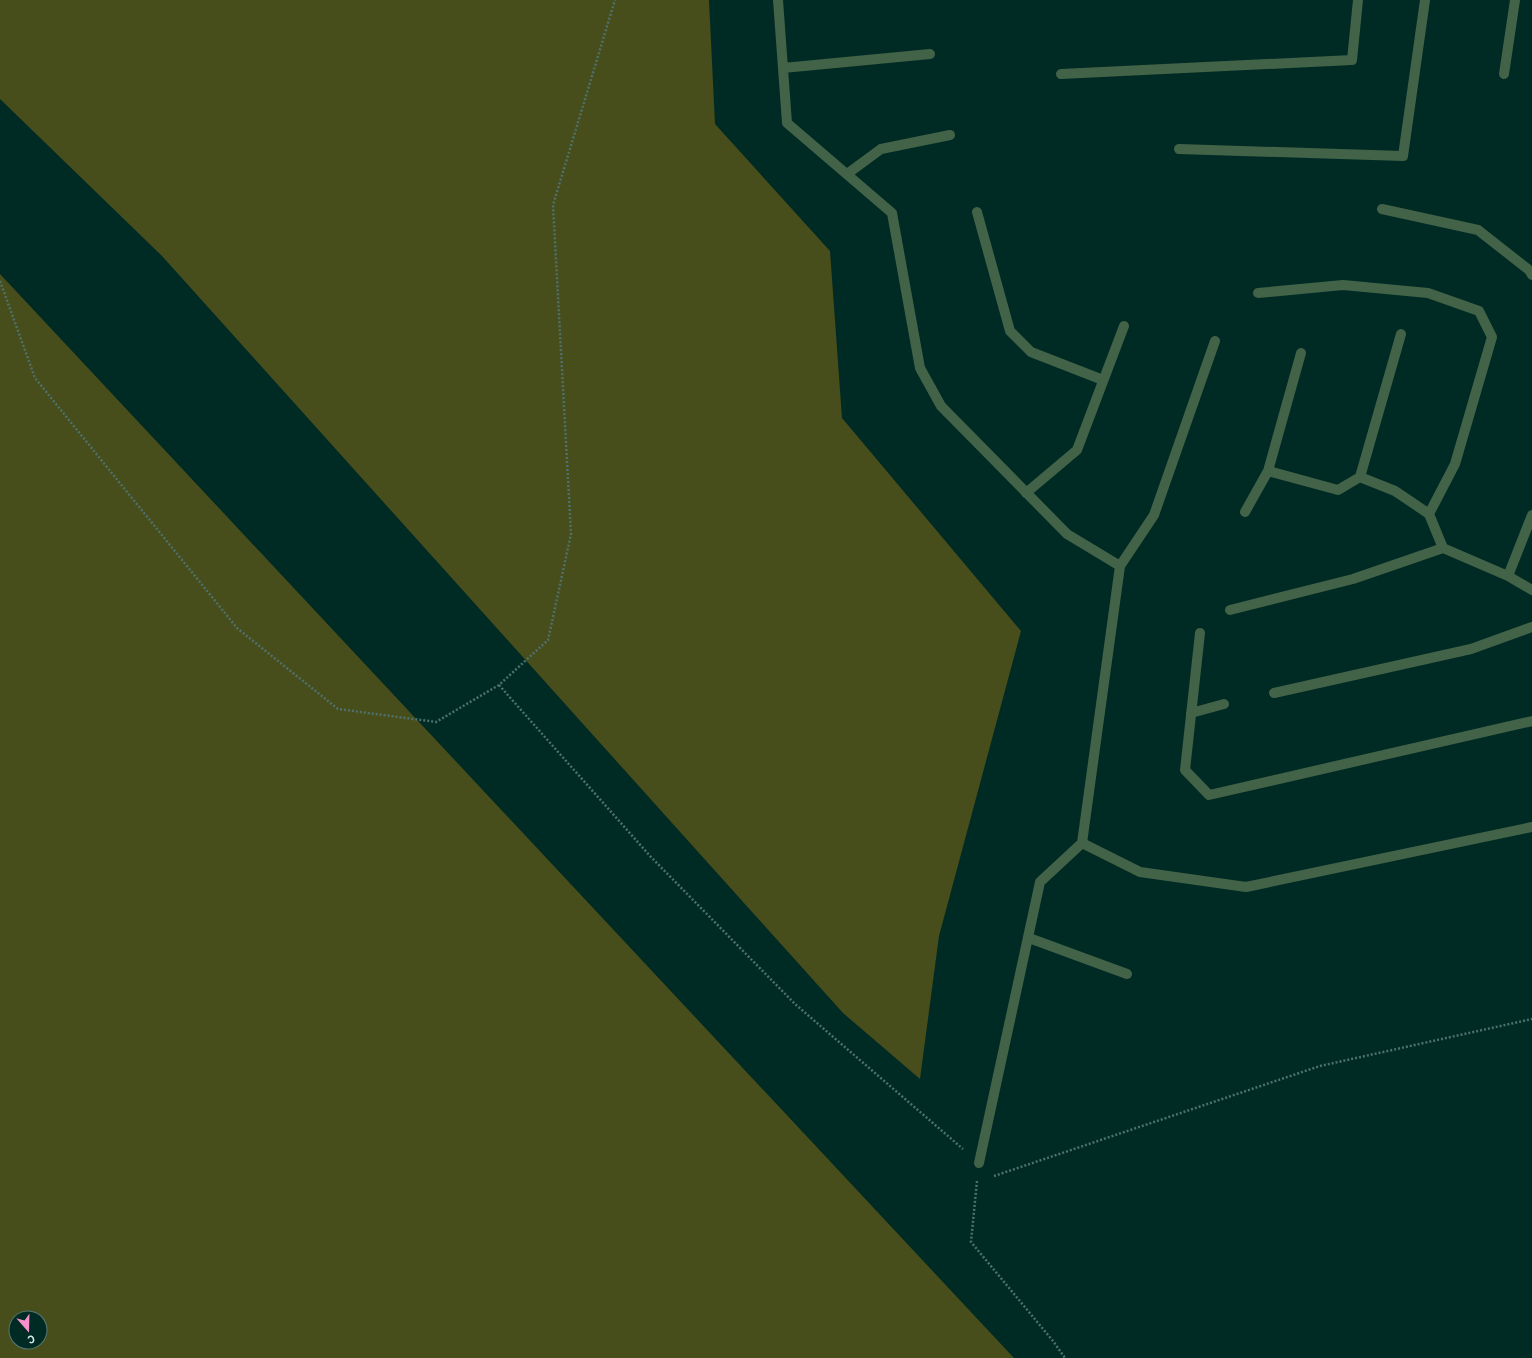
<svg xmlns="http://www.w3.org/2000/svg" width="1532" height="1358" viewBox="0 0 1532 1358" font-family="Overpass,sans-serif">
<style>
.forest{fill:#474d1b;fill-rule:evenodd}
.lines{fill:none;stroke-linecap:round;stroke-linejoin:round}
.path{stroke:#4e716b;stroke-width:2.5;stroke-dasharray:2 2;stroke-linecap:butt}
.minor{stroke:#426347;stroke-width:10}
</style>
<rect width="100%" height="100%" fill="#002a24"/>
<path class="forest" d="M 0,0 L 709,0 L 715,124 L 830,251 L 842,418 L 1021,631 L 939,936 L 920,1079 L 843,1013 L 162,256 L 0,99 Z
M 0,274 L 1014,1358 L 0,1358 ZM 16,1318 L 40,1318 L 40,1342 L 16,1342 Z"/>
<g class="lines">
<path class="path" d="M 0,281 L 35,378 L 237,628 L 338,709 L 436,722 L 499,685 L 548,640 L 571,534 L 553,205 L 615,0
M 499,685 L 650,856 L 795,1004 L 963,1149
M 994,1176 L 1320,1066 L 1532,1019
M 977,1181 L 971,1242 L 1053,1341 L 1065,1358"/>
<path class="minor" d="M 778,0 L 787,123 L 892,213 L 920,368 L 941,406 L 1067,534 L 1120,566
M 783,68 L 930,54
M 1061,74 L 1352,60 L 1358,0
M 1504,74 L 1515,0
M 1179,149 L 1403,156 L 1425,0
M 847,174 L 881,149 L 950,135
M 1382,209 L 1478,230 L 1529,270 L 1532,275
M 977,212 L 1010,331 L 1031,352 L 1103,380
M 1258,293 L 1343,285 L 1428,293 L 1479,311 L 1492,337 L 1455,464 L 1429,514
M 1215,341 L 1154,515 L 1120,566 L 1082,843 L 1140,872 L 1246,887 L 1532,827
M 1301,353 L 1268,471 L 1338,490 L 1360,477 L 1395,491 L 1429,514 L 1443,548 L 1508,576
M 1360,477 L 1401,334
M 1026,493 L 1077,450 L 1124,326
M 1245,512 L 1268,471
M 1532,515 L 1508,576 L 1532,590
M 1230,610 L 1353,579 L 1443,548
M 1200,633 L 1185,770 L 1209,795 L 1532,721
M 1274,693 L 1471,649 L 1532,627
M 1191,713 L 1224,704
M 1029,938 L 1127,974
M 979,1163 L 1040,882 L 1082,843"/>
</g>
<g transform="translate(28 1330) rotate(160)"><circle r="19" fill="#002a24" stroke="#567872"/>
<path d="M0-3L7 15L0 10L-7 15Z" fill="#f890cc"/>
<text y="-6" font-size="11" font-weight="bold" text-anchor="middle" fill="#d6ece7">С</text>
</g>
</svg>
